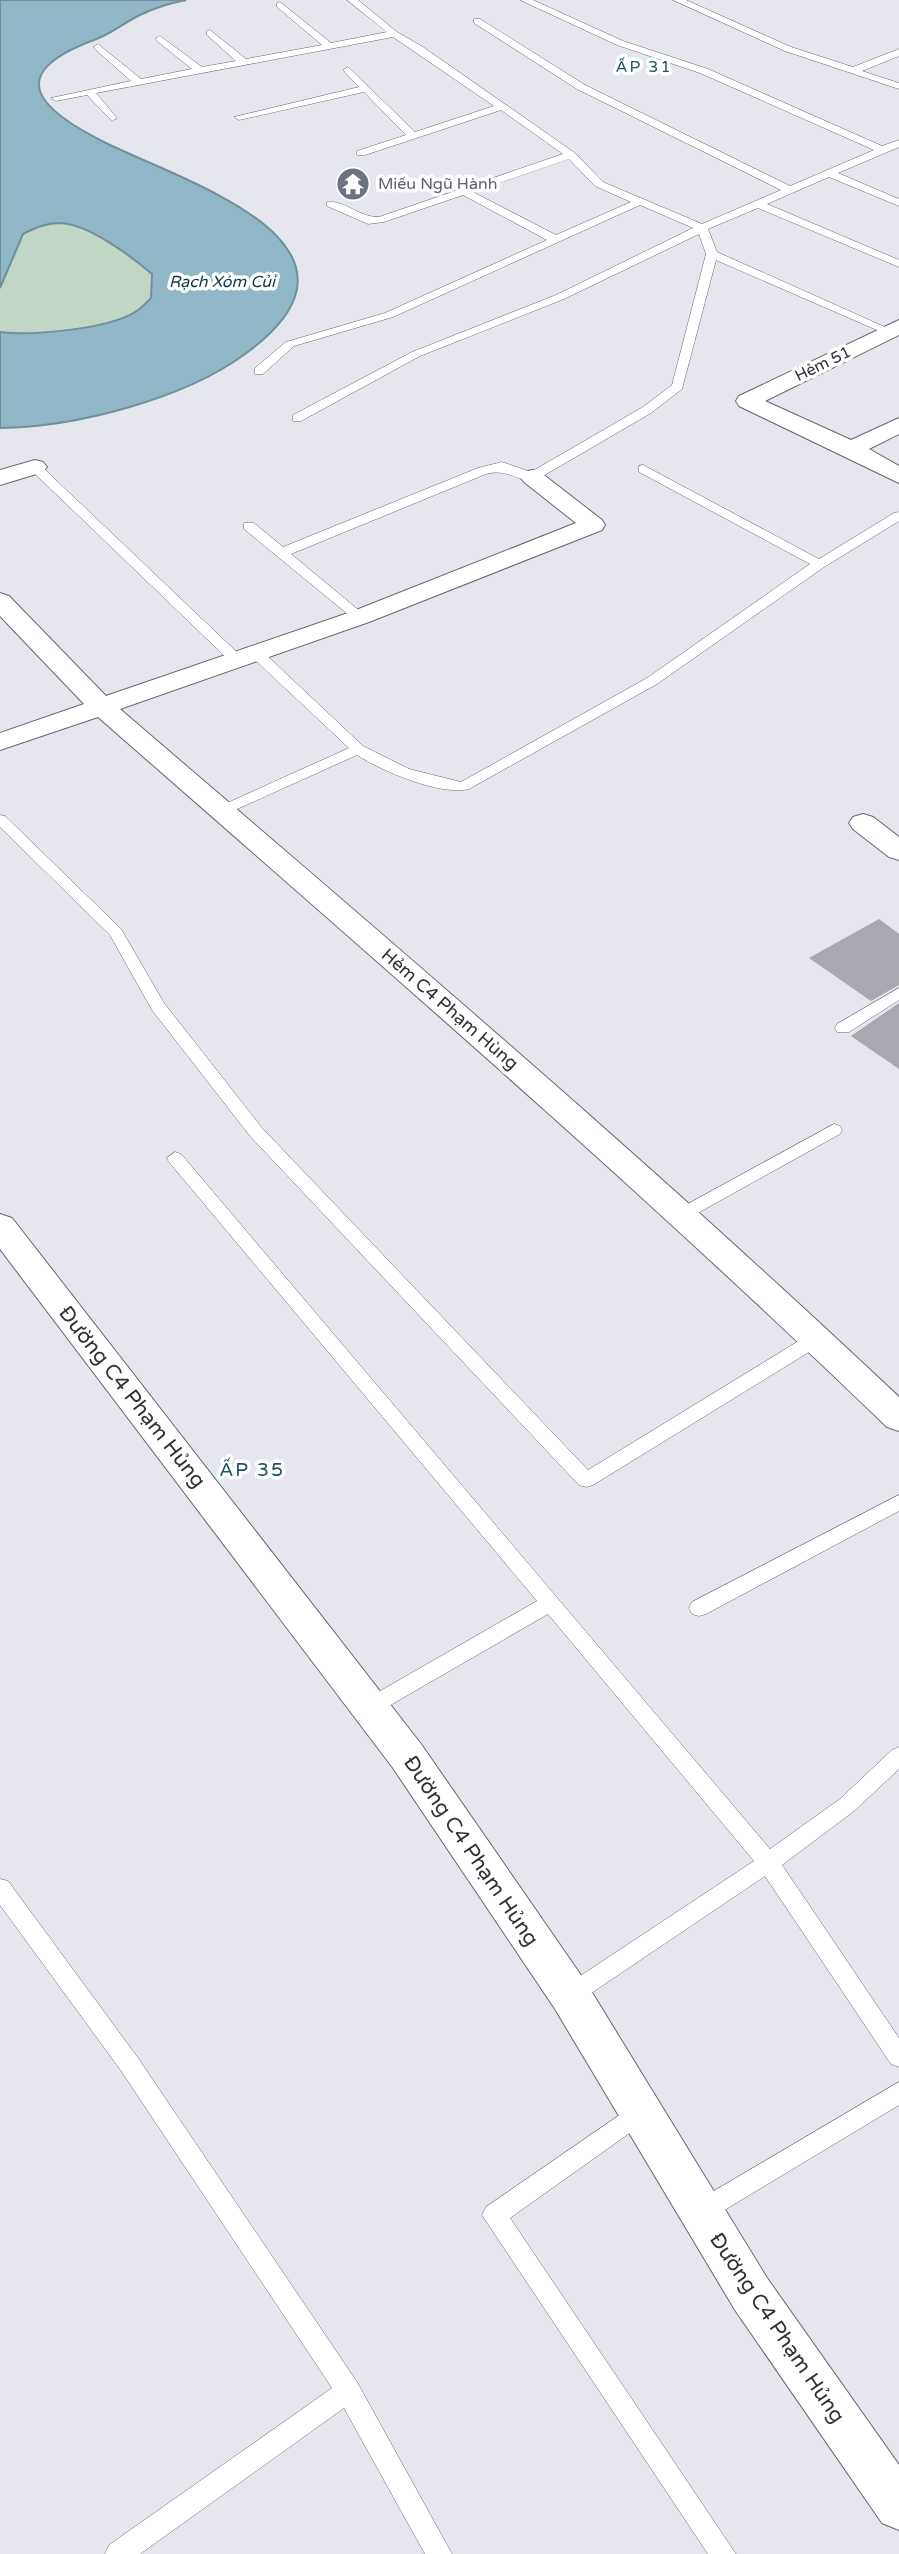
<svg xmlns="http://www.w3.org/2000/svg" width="899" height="2554" viewBox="0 0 899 2554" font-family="'Varela Round',sans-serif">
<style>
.green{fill:#c2d6c5}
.water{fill:#8fb7c5;stroke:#728f9a;stroke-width:2}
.building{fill:#a9a7af}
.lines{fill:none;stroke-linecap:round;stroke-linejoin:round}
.lane-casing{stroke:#66686e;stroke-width:1}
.street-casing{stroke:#66686e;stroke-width:2}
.lane{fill:#fff;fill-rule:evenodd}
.street{fill:#fff;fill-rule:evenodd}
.labels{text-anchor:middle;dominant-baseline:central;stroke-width:7;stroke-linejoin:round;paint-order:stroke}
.far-neighbourhood-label{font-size:16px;letter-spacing:2px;fill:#1c565d;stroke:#fff}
.far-worship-label{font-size:16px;fill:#5b616d;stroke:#fff;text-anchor:start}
.far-water-label{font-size:16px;font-style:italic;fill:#103641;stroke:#fff}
.far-street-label{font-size:16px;fill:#303134;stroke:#fff}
.street-label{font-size:18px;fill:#303134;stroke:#fff}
.neighbourhood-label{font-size:19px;letter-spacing:2px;fill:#1c565d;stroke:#fff}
.near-street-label{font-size:21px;fill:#303134;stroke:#fff}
</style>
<rect width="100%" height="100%" fill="#e5e6ee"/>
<path class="green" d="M 62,223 C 95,232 126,252 152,274 L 151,298 C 146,302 141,309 135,312 C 109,329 31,336 0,332 L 0,288 L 23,234 L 41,225 Z"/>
<path class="water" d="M 0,0 L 186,0 C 171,3 154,8 140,15 C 125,22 111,34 94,40 C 0,75 41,111 108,144 C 188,183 394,246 245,354 C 184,399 76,427 0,428 L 0,332 C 31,336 108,329 135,312 C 141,309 146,303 151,298 L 152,274 C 131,256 88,224 60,223 C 46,223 35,228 23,234 L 0,288 Z"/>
<path class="building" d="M 879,919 L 899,934 L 899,985 L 871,1001 L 809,958 Z
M 899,1003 L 899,1069 L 851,1036 Z"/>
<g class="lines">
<defs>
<path id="lane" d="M 347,0 L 358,0 L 397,32 L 423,47 L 575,153 L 603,182 L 702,224 L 781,190 L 577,89 L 474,23 L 474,19 L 480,19 L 585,85 L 790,186 L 874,150 L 700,73 L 617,45 L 520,0 L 533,0 L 623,41 L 708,69 L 882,146 L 899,140 L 899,147 L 838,173 L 899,199 L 899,206 L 829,177 L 767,204 L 899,260 L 899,267 L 758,208 L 708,229 L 717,252 L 896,332 L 886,334 L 716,260 L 682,389 L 651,413 L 536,480 C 517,482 508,468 486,474 L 291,554 L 367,617 L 365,620 L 355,620 L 244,529 L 244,523 L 254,523 L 283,547 L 478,468 L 502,462 L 531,472 L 643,407 L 672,385 L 706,254 L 699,234 L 564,299 L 420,356 L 301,421 L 293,421 L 293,415 L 412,352 L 556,295 L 693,228 L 640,205 L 393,317 L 294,346 L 263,374 L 255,374 L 255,368 L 286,342 L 385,313 L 547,240 L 463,195 L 384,222 L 368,224 L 327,206 L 327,202 C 345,200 360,218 379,217 L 563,154 L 501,110 L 365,155 L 357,155 L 357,151 L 406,135 L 364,92 L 239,120 L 234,117 L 359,87 L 343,70 L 348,67 L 415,132 L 494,106 L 393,37 L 96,93 L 117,118 L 112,121 L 87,95 L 56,101 L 51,98 L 131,81 L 95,49 L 93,47 L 98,44 L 141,79 L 192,69 L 157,41 L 155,39 L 160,36 L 202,67 L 236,61 L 207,35 L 207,31 L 210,30 L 246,59 L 322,45 L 277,7 L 277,3 L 280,2 L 331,43 L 387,32 ZM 569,159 L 595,186 L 631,202 L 556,235 L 473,192 Z
M 673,0 L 686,0 L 791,47 L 853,67 L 899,49 L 899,56 L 862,71 L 899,83 L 899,89 L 785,51 Z
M 35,463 L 39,464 L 242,657 L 242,663 L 232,663 L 31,470 L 31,464 Z
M 643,465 L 819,559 L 894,513 L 899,512 L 899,521 L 824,567 L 657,684 L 469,789 C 440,796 382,771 357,755 L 226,814 L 216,814 L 214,811 L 216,808 L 349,748 L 252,657 L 252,651 L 262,651 L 363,746 L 409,769 L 461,782 L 647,678 L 810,564 L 639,472 L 639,466 Z
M 0,815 L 5,816 L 121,929 L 164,1003 L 262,1128 L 588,1470 L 810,1334 L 822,1334 L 825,1339 L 822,1344 L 593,1485 L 586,1487 L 579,1485 L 250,1136 L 152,1010 L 110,935 L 0,827 Z
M 899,988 L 899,1000 L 849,1032 L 837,1032 L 835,1028 L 837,1024 Z
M 834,1124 L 840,1126 L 842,1130 L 840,1134 L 687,1219 L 675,1219 L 672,1215 L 675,1211 Z
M 175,1152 L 181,1154 L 770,1849 L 840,1799 L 892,1750 L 899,1747 L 899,1769 L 854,1811 L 782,1865 L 899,2038 L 899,2067 L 891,2064 L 765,1876 L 578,2002 L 570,2005 L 562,2002 L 559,1995 L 562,1988 L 754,1861 L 548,1614 L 375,1714 L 368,1717 L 361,1714 L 358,1708 L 361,1702 L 537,1601 L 169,1162 L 167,1158 Z
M 899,1495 L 899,1511 L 706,1614 L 699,1616 L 692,1614 L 689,1608 L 692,1602 Z
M 0,1879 L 8,1881 L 138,2058 L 357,2382 L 452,2554 L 425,2554 L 344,2408 L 140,2554 L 105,2554 L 109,2545 L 332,2388 L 122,2072 L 0,1905 Z
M 899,2082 L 899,2105 L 708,2220 L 700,2223 L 692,2220 L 688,2212 L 692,2204 Z
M 640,2101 L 648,2104 L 651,2112 L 648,2120 L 510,2218 L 736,2554 L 708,2554 L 482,2215 L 486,2207 Z"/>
<path id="street" d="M 899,320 L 899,335 L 765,401 L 851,440 L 899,418 L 899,434 L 869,449 L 899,466 L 899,483 L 739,406 L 736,401 L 739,396 Z
M 35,460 L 43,462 L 47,467 L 43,472 L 0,485 L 0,470 Z
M 532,470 L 540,472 L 602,520 L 605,525 L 602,530 L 369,622 L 120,709 C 383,935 647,1159 899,1397 L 899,1431 L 887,1427 C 632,1181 364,950 98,717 L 0,750 L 0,733 L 84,704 L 0,616 L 0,593 L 9,596 L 106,696 L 351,612 L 576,523 L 524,482 L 520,477 L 524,472 Z
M 863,814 L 873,817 L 899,837 L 899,860 L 889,857 L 853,829 L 849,823 L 853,817 Z
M 0,1214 L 12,1218 L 421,1744 L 585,1981 L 767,2278 L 899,2465 L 899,2530 L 882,2523 L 735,2310 L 555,2009 L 393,1768 L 0,1249 Z"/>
</defs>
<use href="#lane" class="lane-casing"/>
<use href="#street" class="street-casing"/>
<use href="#lane" class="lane"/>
<use href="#street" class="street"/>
</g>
<defs>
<symbol id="temple-disc" viewBox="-11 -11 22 22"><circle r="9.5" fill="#6b7280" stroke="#fff"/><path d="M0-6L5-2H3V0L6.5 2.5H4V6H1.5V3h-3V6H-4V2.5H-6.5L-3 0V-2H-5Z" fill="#fff"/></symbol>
</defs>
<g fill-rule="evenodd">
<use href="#temple-disc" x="334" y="165" width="38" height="38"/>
</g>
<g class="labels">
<g class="far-neighbourhood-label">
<text x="644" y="67">ẤP 31</text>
</g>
<g class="far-worship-label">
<text x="378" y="184">Miếu Ngũ Hành</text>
</g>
<g class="far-water-label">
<text x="222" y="282">Rạch Xóm Củi</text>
</g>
<g class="far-street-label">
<text transform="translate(823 364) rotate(-26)">Hẻm 51</text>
</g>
<g class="street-label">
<text transform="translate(450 1009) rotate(41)">Hẻm C4 Phạm Hùng</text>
</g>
<g class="neighbourhood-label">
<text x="252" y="1470">ẤP 35</text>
</g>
<g class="near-street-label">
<text transform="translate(132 1397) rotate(52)">Đường C4 Phạm Hủng</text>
<text transform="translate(471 1851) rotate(56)">Đường C4 Phạm Hủng</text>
<text transform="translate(777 2328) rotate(56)">Đường C4 Phạm Hủng</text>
</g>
</g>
</svg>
